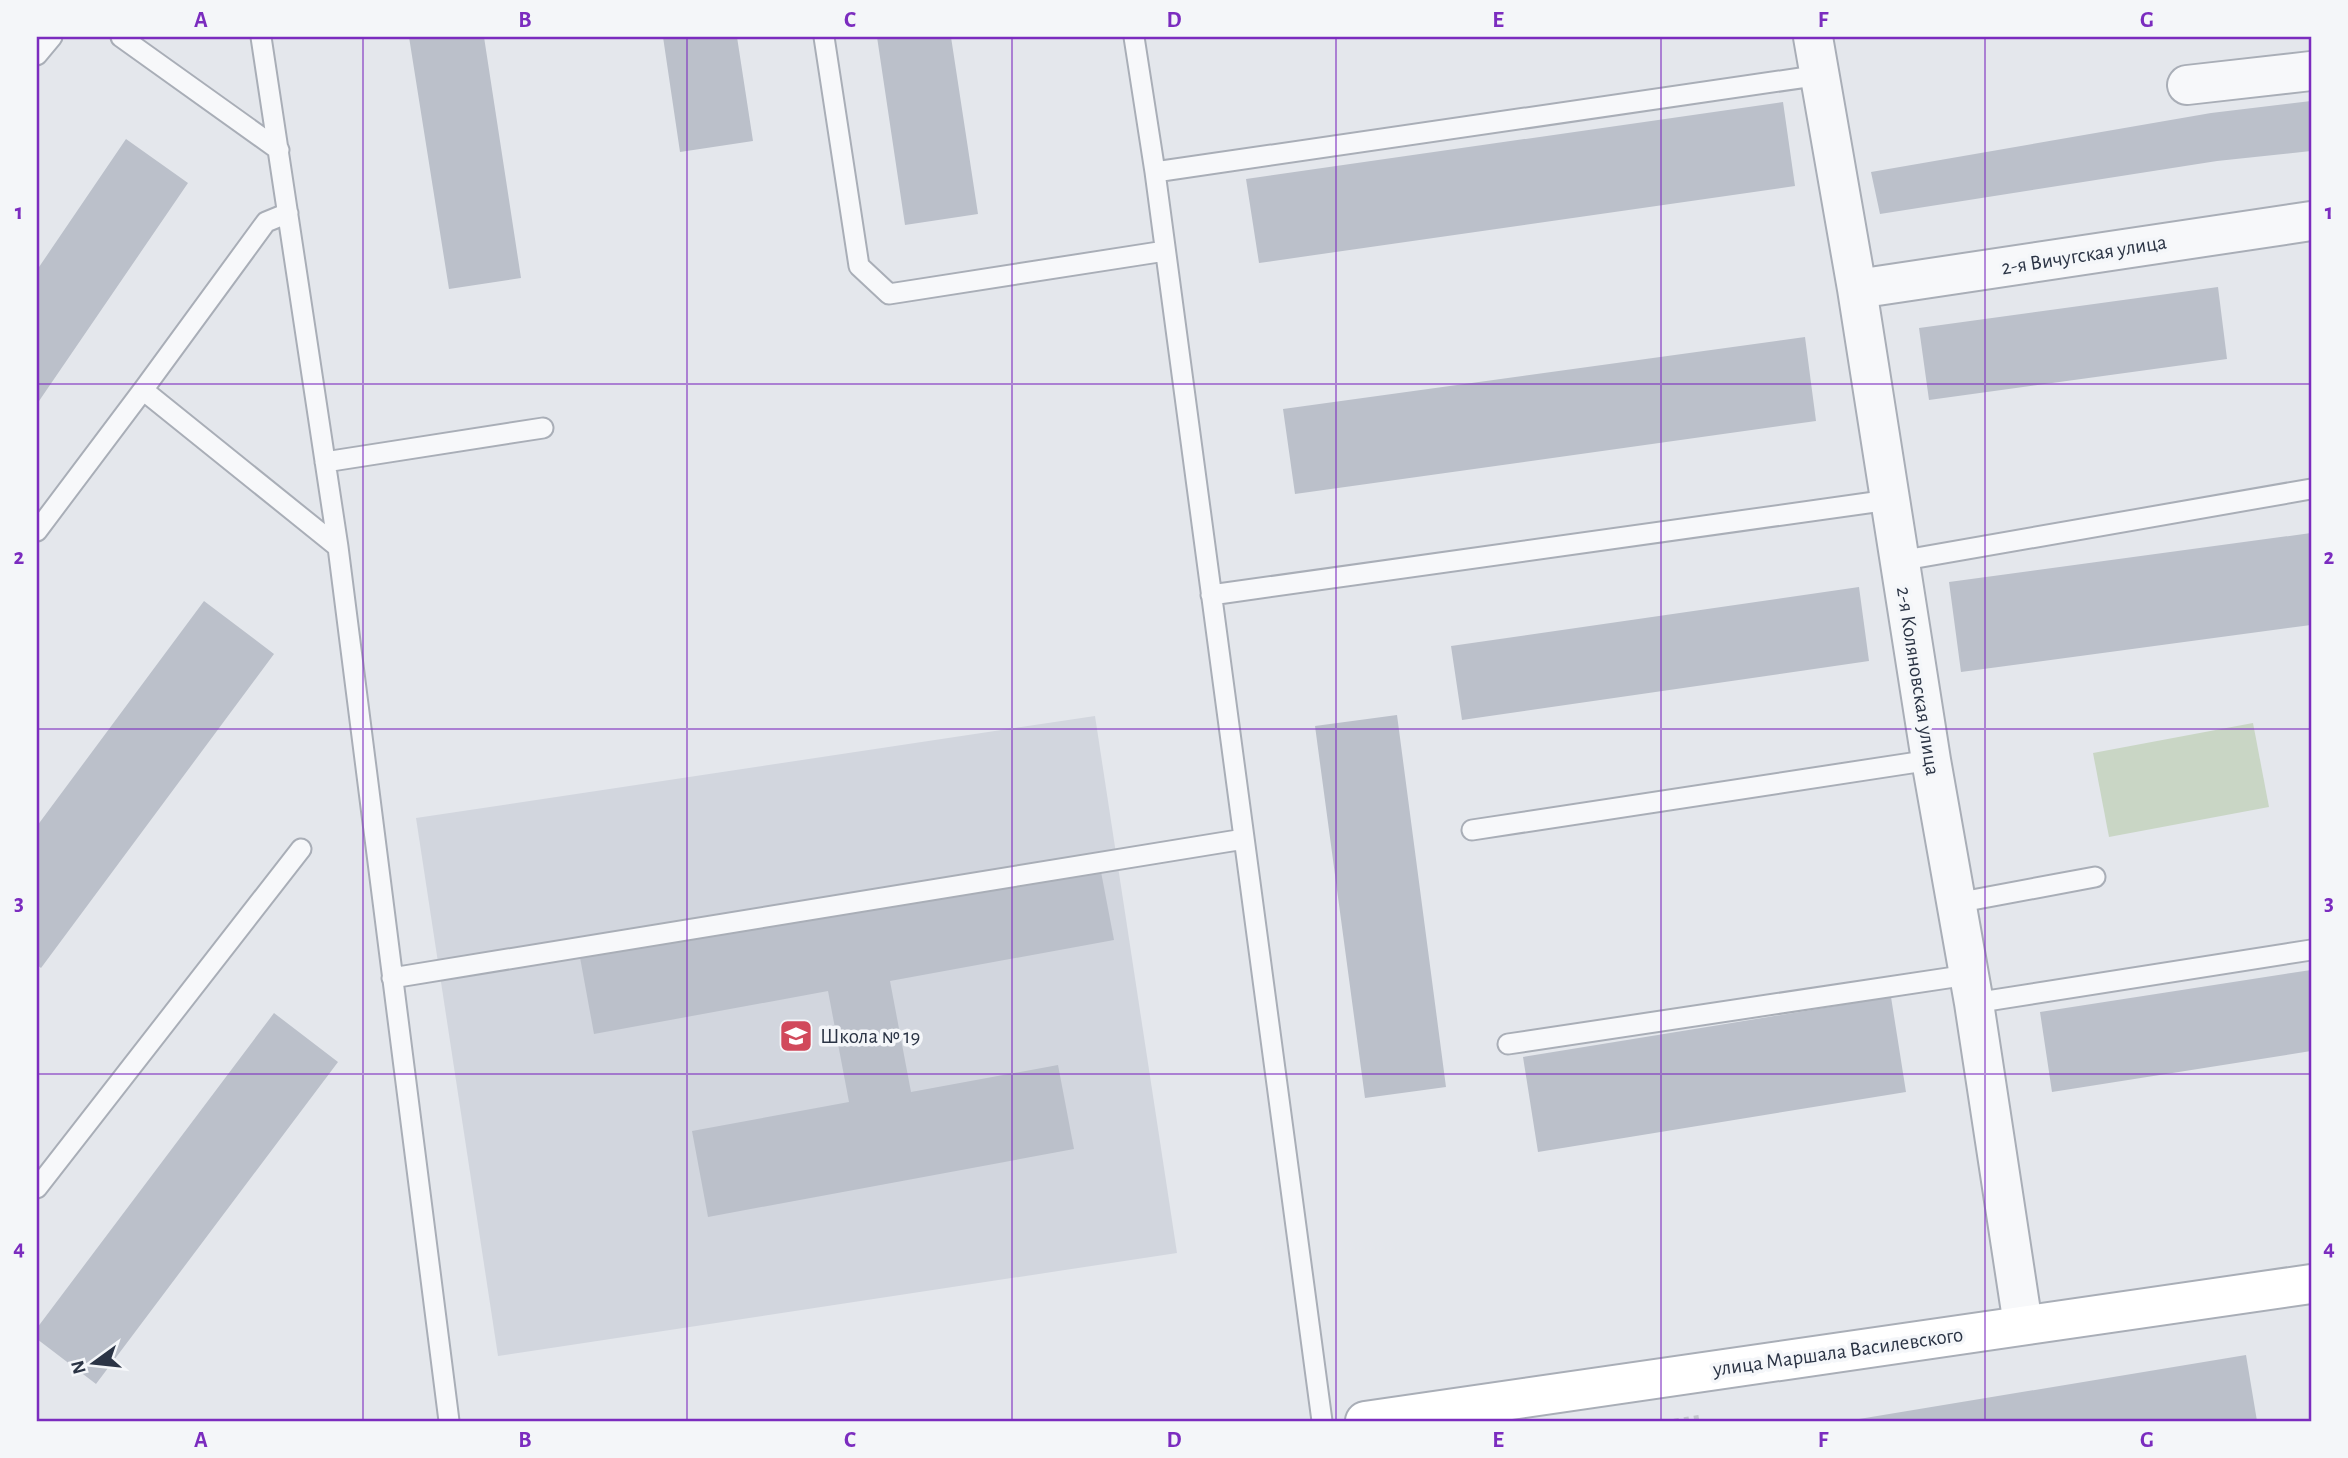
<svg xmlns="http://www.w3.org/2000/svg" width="2348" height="1458" viewBox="0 0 2348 1458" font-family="'Alegreya Sans',sans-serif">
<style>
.built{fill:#d2d6de}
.grass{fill:#c9d6c5}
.building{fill:#bbc0ca}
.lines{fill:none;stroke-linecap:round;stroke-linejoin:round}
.lane-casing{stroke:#a9aeb7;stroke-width:23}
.street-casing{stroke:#a9aeb7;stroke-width:42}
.secondary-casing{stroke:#a9aeb7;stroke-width:42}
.path{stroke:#c2c5cb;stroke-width:4.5;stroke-dasharray:5 5;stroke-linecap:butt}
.lane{stroke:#f7f8fa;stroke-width:19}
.street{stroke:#f7f8fa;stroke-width:38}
.secondary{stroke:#fff;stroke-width:38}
.grid{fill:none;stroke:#7b2cbf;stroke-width:2;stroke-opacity:0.55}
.labels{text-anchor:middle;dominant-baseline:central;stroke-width:7;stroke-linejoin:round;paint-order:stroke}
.street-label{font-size:21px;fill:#2b3445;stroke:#f4f6f9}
.poi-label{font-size:21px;fill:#2b3445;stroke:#f4f6f9;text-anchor:start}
.neatline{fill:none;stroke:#7b2cbf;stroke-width:2.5}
.grid-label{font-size:23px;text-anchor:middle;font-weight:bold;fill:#7b2cbf}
</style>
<rect width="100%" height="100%" fill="#e4e7ec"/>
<path class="built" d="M 1095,716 L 1177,1253 L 498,1356 L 416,818 Z"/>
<path class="grass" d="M 2253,723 L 2269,807 L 2109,837 L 2093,753 Z"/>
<path class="building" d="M 409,37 L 484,37 L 521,278 L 449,289 Z
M 663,37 L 737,37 L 753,141 L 680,152 Z
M 877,37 L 951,37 L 978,214 L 905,225 Z
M 2311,101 L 2311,151 L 2217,161 L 1880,214 L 1871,172 L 2211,113 Z
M 1783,102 L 1795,186 L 1259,263 L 1246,179 Z
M 126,139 L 188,183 L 37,404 L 37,270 Z
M 2218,287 L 2227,359 L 1929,400 L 1919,328 Z
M 1805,337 L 1816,421 L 1295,494 L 1283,409 Z
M 2311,533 L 2311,625 L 1961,672 L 1949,582 Z
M 1859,587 L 1869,661 L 1462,720 L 1451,646 Z
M 204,601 L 274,654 L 41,968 L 37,965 L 37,826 Z
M 1397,715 L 1446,1087 L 1365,1098 L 1315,726 Z
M 1098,856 L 1114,940 L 890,981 L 911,1092 L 1058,1065 L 1074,1149 L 708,1217 L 692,1131 L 849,1102 L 828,991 L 594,1034 L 579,952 Z
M 2311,970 L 2311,1051 L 2052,1092 L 2040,1012 Z
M 1891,997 L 1906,1092 L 1538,1152 L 1523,1057 Z
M 274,1013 L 338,1062 L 96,1384 L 37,1339 L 37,1328 Z
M 2246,1355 L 2257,1421 L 1853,1421 L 1853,1420 Z"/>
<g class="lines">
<defs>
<path id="lane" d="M 121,37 L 279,150
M 261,37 L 338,547 L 449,1421
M 824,37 L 859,266 L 889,294 L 1165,251
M 1134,37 L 1155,172 L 1322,1421
M 37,55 L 52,37
M 1155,172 L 1821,75
M 143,390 L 266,222 L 288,213
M 325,462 L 543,428
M 37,531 L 143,390 L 338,547
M 1899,561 L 2311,489
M 1211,595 L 1889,500
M 1472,830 L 1931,760
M 1956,903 L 2095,877
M 392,978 L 1244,839
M 1974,1003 L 2311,950
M 1508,1044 L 1968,975
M 37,1188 L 301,849"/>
<path id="street" d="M 1813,37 L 1857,289 L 1931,760 L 1974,1003 L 2023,1325
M 2187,85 L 2311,71
M 1857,289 L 2311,221"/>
<path id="secondary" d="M 1365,1421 L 2311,1284"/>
</defs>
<use href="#lane" class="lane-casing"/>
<use href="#street" class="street-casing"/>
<use href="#secondary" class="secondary-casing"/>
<path class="path" d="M 1674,1421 L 1701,1417"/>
<use href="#lane" class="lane"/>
<use href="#street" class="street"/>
<use href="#secondary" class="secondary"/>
</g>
<path class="grid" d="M 363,37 L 363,1421M 687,37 L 687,1421M 1012,37 L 1012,1421M 1336,37 L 1336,1421M 1661,37 L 1661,1421M 1985,37 L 1985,1421M 37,384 L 2311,384M 37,729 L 2311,729M 37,1074 L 2311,1074"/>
<defs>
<symbol id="school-square" viewBox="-11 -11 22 22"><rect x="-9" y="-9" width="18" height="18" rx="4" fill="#d1495b" stroke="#f4f6f9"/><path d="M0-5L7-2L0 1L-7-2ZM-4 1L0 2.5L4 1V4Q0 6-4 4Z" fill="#fff"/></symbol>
</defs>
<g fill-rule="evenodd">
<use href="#school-square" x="777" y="1017" width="38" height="38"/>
</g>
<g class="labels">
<g class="street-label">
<text transform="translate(2084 255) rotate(-9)">2-я Вичугская улица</text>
<text transform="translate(1918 681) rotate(81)">2-я Коляновская улица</text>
<text transform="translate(1838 1352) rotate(-8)">улица Маршала Василевского</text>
</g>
<g class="poi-label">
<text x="820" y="1036">Школа № 19</text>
</g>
</g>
<rect width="2348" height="1458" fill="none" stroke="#f4f6f9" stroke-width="77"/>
<g transform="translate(94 1363) rotate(255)" stroke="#f4f6f9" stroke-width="5" paint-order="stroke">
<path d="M0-5L12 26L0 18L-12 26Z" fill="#2b3445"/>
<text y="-10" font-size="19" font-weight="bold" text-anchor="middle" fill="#2b3445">N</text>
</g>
<rect x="38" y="38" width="2272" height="1382" class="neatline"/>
<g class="grid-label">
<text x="201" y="27">A</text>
<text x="525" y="27">B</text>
<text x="850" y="27">C</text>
<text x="1174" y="27">D</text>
<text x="1498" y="27">E</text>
<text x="1823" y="27">F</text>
<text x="2147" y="27">G</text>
<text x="19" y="219">1</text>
<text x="2329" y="219">1</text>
<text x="19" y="564">2</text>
<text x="2329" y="564">2</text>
<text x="19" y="910">3</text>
<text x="2329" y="910">3</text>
<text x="19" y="1255">4</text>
<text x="2329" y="1255">4</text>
<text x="201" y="1447">A</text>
<text x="525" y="1447">B</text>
<text x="850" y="1447">C</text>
<text x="1174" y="1447">D</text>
<text x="1498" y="1447">E</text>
<text x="1823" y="1447">F</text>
<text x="2147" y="1447">G</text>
</g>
</svg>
